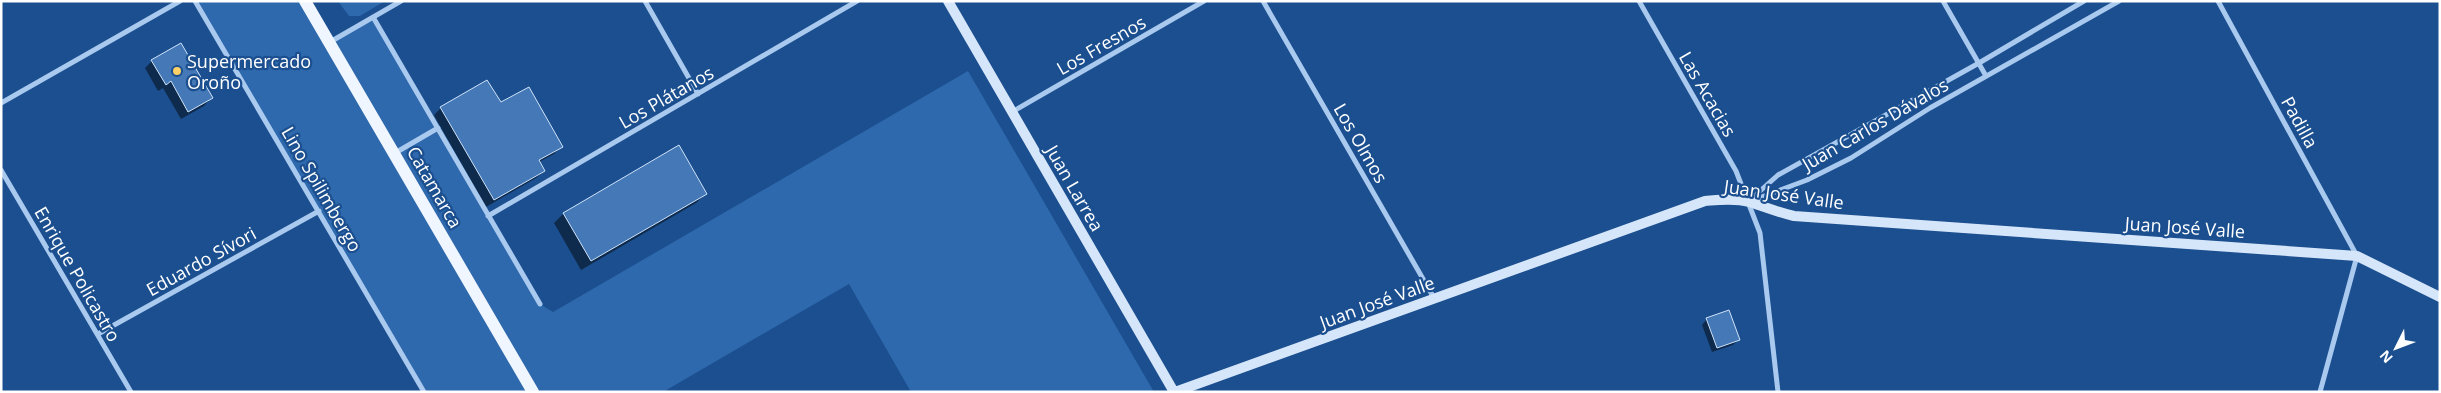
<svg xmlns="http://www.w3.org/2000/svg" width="2441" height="393" viewBox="0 0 2441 393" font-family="'Open Sans',sans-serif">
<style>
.green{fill:#2e69ad}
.shadow{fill:#0007}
.building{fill:#4478b7;stroke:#cfe3fa}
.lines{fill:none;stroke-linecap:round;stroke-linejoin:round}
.street{stroke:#a9c9ee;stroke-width:5}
.secondary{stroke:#d6e6fa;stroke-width:10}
.primary{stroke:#f0f6ff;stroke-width:12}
.poi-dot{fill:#ffd166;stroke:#1b4f8f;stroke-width:2}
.labels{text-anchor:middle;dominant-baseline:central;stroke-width:4.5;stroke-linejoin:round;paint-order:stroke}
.street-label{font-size:18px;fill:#fff;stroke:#1b4f8f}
.poi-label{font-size:18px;fill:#fff;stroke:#1b4f8f;text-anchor:start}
</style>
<rect width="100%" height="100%" fill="#1b4f8f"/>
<path class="green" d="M 195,1 L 305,1 L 330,42 L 373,17 L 540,304 L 553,312 L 968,71 L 1154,392 L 911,392 L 849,284 L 663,392 L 424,392 Z
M 338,1 L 385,1 L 360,16 L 349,16 Z"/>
<path class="shadow" d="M 152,61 L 211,98 L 204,106 L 181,119 L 163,88 L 158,91 L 145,68 Z
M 500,104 L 561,146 L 554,154 L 539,162 L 544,171 L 536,178 L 486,207 L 434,115 L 441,108 Z
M 678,147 L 705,194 L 696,203 L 581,270 L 554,223 L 563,214 Z
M 1707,319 L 1739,339 L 1733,345 L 1712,352 L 1702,325 Z"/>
<path class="building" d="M 181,43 L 213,98 L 188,112 L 171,81 L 166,85 L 151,60 Z
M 487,80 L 501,102 L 529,87 L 563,147 L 539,160 L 545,171 L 494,200 L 440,107 Z
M 679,145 L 707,194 L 591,261 L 563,213 Z
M 1729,310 L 1740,340 L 1717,348 L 1706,318 Z"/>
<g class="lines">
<path class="street" d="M 195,1 L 424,392
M 645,1 L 698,94
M 1263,1 L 1434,298
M 1639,1 L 1736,171 L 1760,233 L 1778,392
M 1943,1 L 1986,76
M 2218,1 L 2357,256 L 2320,392
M 373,17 L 540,304
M 330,42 L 401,1
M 1,103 L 180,1
M 1012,112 L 1204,1
M 395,153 L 438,128
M 1,170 L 131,392
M 1750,200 L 1778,175 L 1979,63 L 2084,1
M 1751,201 L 1807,180 L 1851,158 L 1930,108 L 2119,1
M 488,216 L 857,1
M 98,334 L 319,211"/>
<path class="secondary" d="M 948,1 L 1174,392
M 1175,392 L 1705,201 C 1719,200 1735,198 1749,202 C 1766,207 1776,212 1794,216 L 2357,256 L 2440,297"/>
<path class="primary" d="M 305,1 L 533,392"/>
</g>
<circle class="poi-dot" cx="177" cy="71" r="5"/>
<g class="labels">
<g class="street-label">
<text transform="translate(1101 45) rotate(-30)">Los Fresnos</text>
<text transform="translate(1708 94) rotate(60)">Las Acacias</text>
<text transform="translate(666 97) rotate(-30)">Los Plátanos</text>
<text transform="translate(2300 122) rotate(61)">Padilla</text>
<text transform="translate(1875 124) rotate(-30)">Juan Carlos Dávalos</text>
<text transform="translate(1361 143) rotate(60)">Los Olmos</text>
<text transform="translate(435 187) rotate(60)">Catamarca</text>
<text transform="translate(1075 188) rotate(60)">Juan Larrea</text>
<text transform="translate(322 189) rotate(60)">Lino Spilimbergo</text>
<text transform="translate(1784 194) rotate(8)">Juan José Valle</text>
<text transform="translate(2185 227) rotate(4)">Juan José Valle</text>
<text transform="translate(201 261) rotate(-29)">Eduardo Sívori</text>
<text transform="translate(78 274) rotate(60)">Enrique Policastro</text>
<text transform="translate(1377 302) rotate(-20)">Juan José Valle</text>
</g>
<g class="poi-label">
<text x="187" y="61">Supermercado<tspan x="187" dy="21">Oroño</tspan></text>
</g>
</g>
<rect width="2441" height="393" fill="none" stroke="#ffffff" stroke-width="5"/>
<g transform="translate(2396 348) rotate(228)" stroke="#1b4f8f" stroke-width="4" paint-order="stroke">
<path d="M0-4L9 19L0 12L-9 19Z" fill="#ffffff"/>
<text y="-8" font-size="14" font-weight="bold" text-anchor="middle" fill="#ffffff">N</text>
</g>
</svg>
